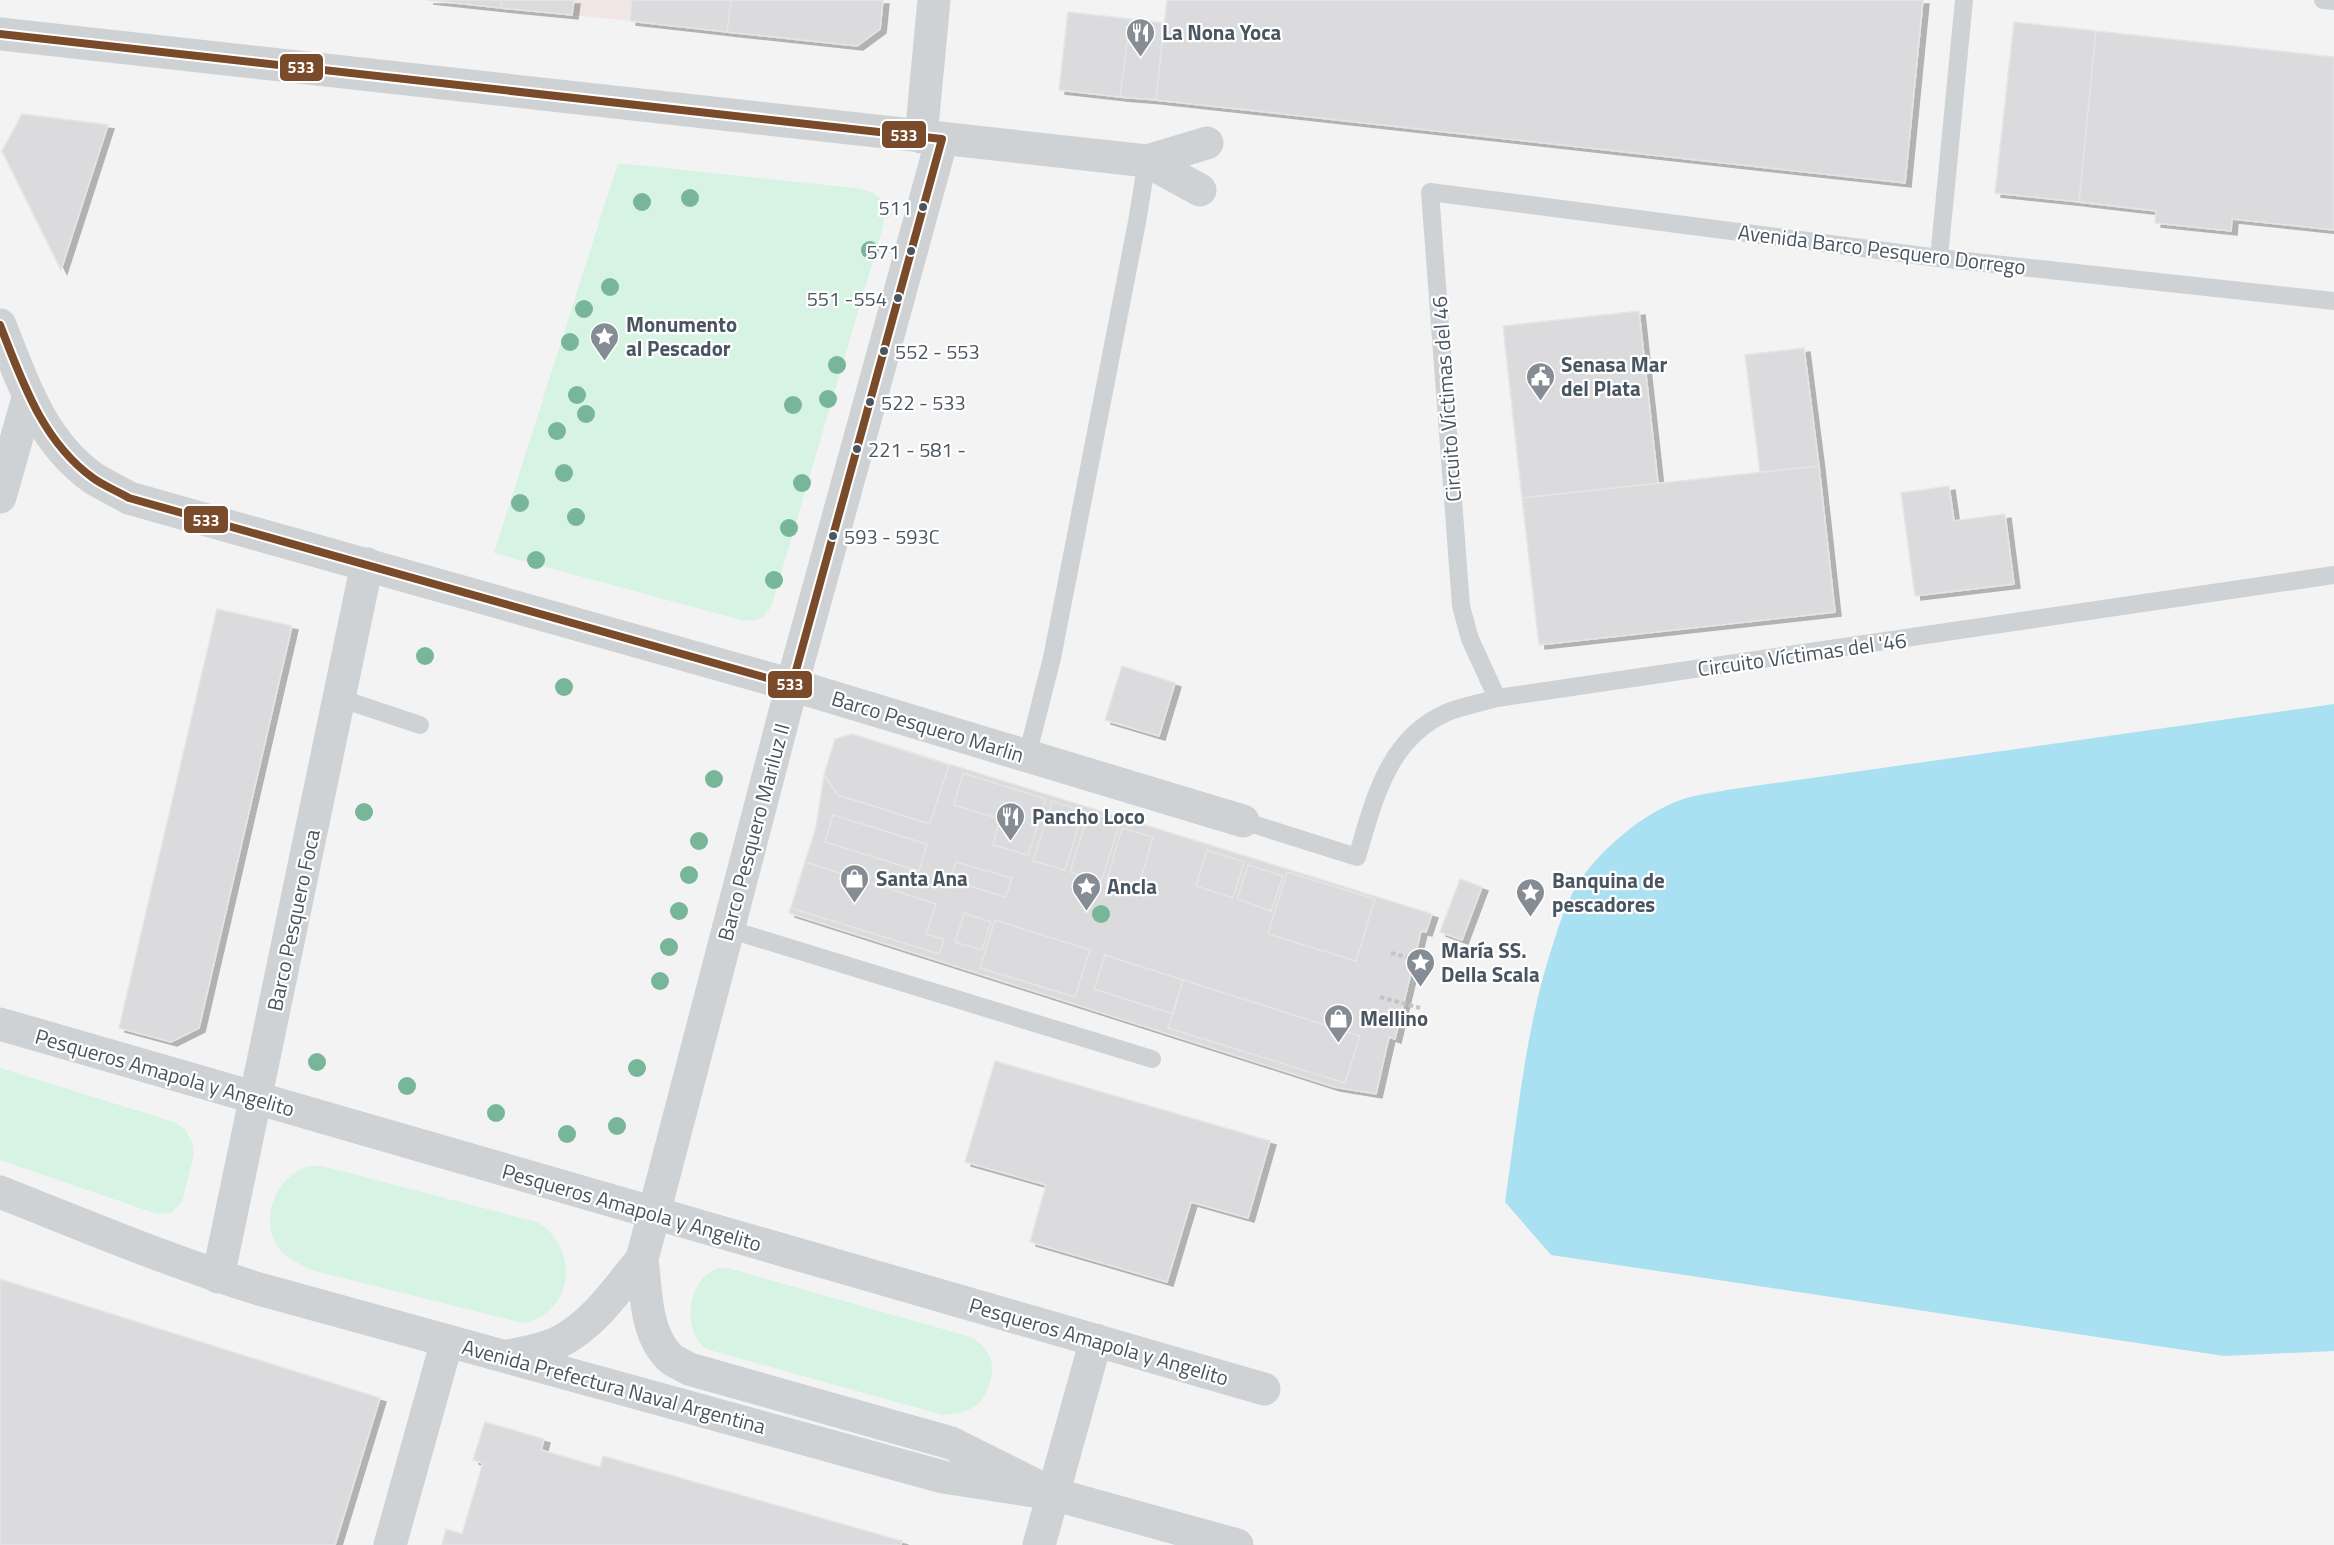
<svg xmlns="http://www.w3.org/2000/svg" width="2334" height="1545" viewBox="0 0 2334 1545" font-family="'Titillium Web',sans-serif">
<style>
.medical{fill:#f2e6e5}
.green{fill:#d7f3e3}
.water{fill:#aae1f2}
.building{fill:#dbdbdd;stroke:#e5e5e6;stroke-width:1.5;filter:url(#shadow)}
.lines{fill:none;stroke-linecap:round;stroke-linejoin:round}
.path{stroke:#bcc8c5;stroke-width:4;stroke-dasharray:4.5 3;stroke-linecap:butt}
.service{stroke:#cfd2d4;stroke-width:18}
.minor{stroke:#cfd2d4;stroke-width:33}
.bus-1-casing{stroke:#fff;stroke-width:12}
.bus-1{stroke:#7a4b2a;stroke-width:8}
.tree{fill:#78b699}
.bus-dot{fill:#495561;stroke:#fff;stroke-width:2}
.labels{text-anchor:middle;dominant-baseline:central;stroke-width:4.5;stroke-linejoin:round;paint-order:stroke}
.bus-label{font-size:20px;fill:#495561;stroke:#fff;text-anchor:start}
.poi-label{font-size:21px;font-weight:bold;fill:#495561;stroke:#fff;text-anchor:start}
.street-label{font-size:21px;fill:#495561;stroke:#fff}
.line-badge{stroke:#fff;stroke-width:2}
.badge-label{font-size:16px;text-anchor:middle;font-weight:bold;fill:#fff}
</style>
<defs>
<filter id="shadow"><feDropShadow dx="6" dy="4" stdDeviation="0" flood-color="#0004"/></filter>
</defs>
<rect width="100%" height="100%" fill="#f4f3f3"/>
<path class="medical" d="M 574,0 L 632,0 L 630,21 L 572,15 Z"/>
<path class="green" d="M 618,163 L 855,188 C 882,192 887,202 883,227 L 773,601 C 767,618 758,622 741,620 L 494,553 Z
M 0,1068 L 174,1122 L 185,1129 L 192,1142 L 194,1154 L 182,1202 L 171,1213 L 157,1214 L 0,1160 Z
M 308,1166 L 322,1166 L 537,1222 C 580,1247 575,1313 523,1323 L 311,1270 C 301,1265 288,1259 280,1250 C 257,1221 276,1177 308,1166 Z
M 717,1268 L 728,1268 L 971,1337 C 993,1351 998,1369 986,1392 C 983,1400 978,1405 970,1409 C 962,1413 952,1414 943,1415 L 706,1349 C 685,1332 686,1294 705,1276 C 708,1273 713,1271 717,1268 Z"/>
<path class="water" d="M 2334,704 L 2334,1351 L 2224,1356 L 1551,1255 L 1505,1202 C 1518,1113 1526,1022 1555,938 C 1562,915 1571,891 1586,872 C 1611,841 1646,812 1683,799 C 1699,794 1717,792 1733,789 Z"/>
<path class="building" d="M 427,0 L 502,0 L 501,8 Z
M 502,0 L 574,0 L 572,15 L 501,8 Z
M 632,0 L 731,0 L 727,32 L 630,21 Z
M 731,0 L 883,0 L 880,29 L 857,46 L 727,32 Z
M 1167,0 L 1923,0 L 1905,183 L 1156,100 Z
M 1068,12 L 1130,19 L 1120,97 L 1059,90 Z
M 1130,19 L 1164,23 L 1156,100 L 1120,97 Z
M 2014,22 L 2096,31 L 2079,202 L 1995,193 Z
M 2096,31 L 2334,57 L 2334,230 L 2232,219 L 2231,231 L 2155,223 L 2156,211 L 2079,202 Z
M 22,114 L 108,125 L 61,270 L 2,151 Z
M 1639,311 L 1658,483 L 1522,498 L 1503,326 Z
M 1804,348 L 1819,466 L 1760,472 L 1745,355 Z
M 1819,466 L 1835,612 L 1539,645 L 1522,498 Z
M 1949,486 L 1954,521 L 2005,514 L 2014,584 L 1915,596 L 1901,493 Z
M 217,609 L 292,626 L 199,1028 L 171,1042 L 119,1028 Z
M 1122,666 L 1175,683 L 1159,736 L 1105,720 Z
M 852,734 L 1432,914 L 1426,932 L 1421,931 L 1395,1039 L 1389,1037 L 1376,1094 L 1334,1087 L 789,913 L 816,827 L 824,775 L 835,739 Z
M 852,734 L 949,765 L 930,824 L 838,795 L 824,775 L 835,739 Z
M 963,773 L 1046,799 L 1028,855 L 993,845 L 1000,819 L 954,805 Z
M 1052,801 L 1083,811 L 1065,870 L 1033,861 Z
M 1089,812 L 1120,822 L 1101,882 L 1070,872 Z
M 833,815 L 927,844 L 919,871 L 825,842 Z
M 1122,828 L 1153,837 L 1137,892 L 1106,883 Z
M 1207,850 L 1244,862 L 1233,898 L 1196,886 Z
M 805,862 L 936,904 L 926,934 L 944,939 L 939,954 L 791,908 Z
M 956,862 L 1012,878 L 1006,897 L 950,880 Z
M 1248,865 L 1283,876 L 1271,911 L 1237,899 Z
M 1287,872 L 1375,899 L 1356,961 L 1268,934 Z
M 1460,879 L 1482,887 L 1462,940 L 1440,932 Z
M 964,913 L 991,922 L 982,950 L 955,942 Z
M 995,920 L 1090,950 L 1075,997 L 980,968 Z
M 1105,955 L 1183,980 L 1173,1014 L 1094,989 Z
M 1183,980 L 1360,1036 L 1345,1083 L 1168,1028 Z
M 995,1061 L 1270,1141 L 1248,1218 L 1191,1202 L 1167,1282 L 1030,1242 L 1046,1185 L 965,1162 Z
M 0,1279 L 380,1398 L 335,1545 L 0,1545 Z
M 485,1422 L 544,1439 L 541,1450 L 600,1467 L 603,1456 L 902,1541 L 901,1545 L 442,1545 L 446,1529 L 462,1534 L 483,1463 L 473,1460 Z"/>
<g class="lines">
<path class="path" d="M 1391,953 L 1430,963
M 1380,997 L 1420,1008"/>
<path class="service" d="M 2323,0 L 2334,1
M 1939,258 L 1964,0
M 339,698 L 420,725
M 1497,698 L 1470,639 L 1461,606 L 1430,192 L 1939,258 L 2334,301
M 1027,756 L 1052,658 L 1137,222 L 1147,161
M 1243,821 L 1357,857 C 1374,801 1387,738 1448,712 C 1463,706 1481,703 1497,698 L 2334,575
M 728,929 L 1152,1059"/>
<path class="minor" d="M 0,34 L 1147,161 L 1207,143
M 921,137 L 934,0
M 942,139 L 792,685 L 642,1259 C 646,1290 645,1333 669,1357 C 674,1362 683,1365 689,1369 L 951,1443 L 1053,1494
M 1147,161 L 1200,190
M 0,325 C 22,381 41,441 93,478 C 104,485 117,491 129,498 L 792,685 L 1243,821
M 0,497 L 28,398
M 0,1024 L 1264,1389
M 0,1192 C 86,1226 171,1262 259,1289 L 943,1477 L 1053,1494 L 1237,1545
M 218,1277 L 367,564
M 508,1356 C 526,1352 545,1350 561,1341 C 595,1323 618,1288 642,1259
M 390,1545 L 447,1341
M 1039,1545 L 1096,1340"/>
<defs>
<path id="bus-1" d="M 0,34 L 942,139 L 792,685 L 129,498 C 117,491 104,486 93,478 C 42,441 22,381 0,325"/>
</defs>
<use href="#bus-1" class="bus-1-casing"/>
<use href="#bus-1" class="bus-1"/>
</g>
<g class="tree">
<circle cx="690" cy="198" r="9"/>
<circle cx="642" cy="202" r="9"/>
<circle cx="870" cy="250" r="9"/>
<circle cx="610" cy="287" r="9"/>
<circle cx="584" cy="309" r="9"/>
<circle cx="570" cy="342" r="9"/>
<circle cx="837" cy="365" r="9"/>
<circle cx="577" cy="395" r="9"/>
<circle cx="828" cy="399" r="9"/>
<circle cx="793" cy="405" r="9"/>
<circle cx="586" cy="414" r="9"/>
<circle cx="557" cy="431" r="9"/>
<circle cx="564" cy="473" r="9"/>
<circle cx="802" cy="483" r="9"/>
<circle cx="520" cy="503" r="9"/>
<circle cx="576" cy="517" r="9"/>
<circle cx="789" cy="528" r="9"/>
<circle cx="536" cy="560" r="9"/>
<circle cx="774" cy="580" r="9"/>
<circle cx="425" cy="656" r="9"/>
<circle cx="564" cy="687" r="9"/>
<circle cx="714" cy="779" r="9"/>
<circle cx="364" cy="812" r="9"/>
<circle cx="699" cy="841" r="9"/>
<circle cx="689" cy="875" r="9"/>
<circle cx="679" cy="911" r="9"/>
<circle cx="1101" cy="914" r="9"/>
<circle cx="669" cy="947" r="9"/>
<circle cx="660" cy="981" r="9"/>
<circle cx="317" cy="1062" r="9"/>
<circle cx="637" cy="1068" r="9"/>
<circle cx="407" cy="1086" r="9"/>
<circle cx="496" cy="1113" r="9"/>
<circle cx="617" cy="1126" r="9"/>
<circle cx="567" cy="1134" r="9"/>
</g>
<defs>
<symbol id="restaurant-pin" viewBox="-11 -11 22 30"><path d="M0 17L-7.5 6A9.5 9.5 0 1 1 7.5 6Z" fill="#858c94" stroke="#fff"/><path d="M-5-6h1v4h1v-4h1v4h1v-4h1v5L-1.5 .5V6h-2V.5L-5-1ZM5-6V6H3V1.5H1.5Q1.5-4 5-6Z" fill="#fff"/></symbol>
<symbol id="sight-pin" viewBox="-11 -11 22 30"><path d="M0 17L-7.5 6A9.5 9.5 0 1 1 7.5 6Z" fill="#858c94" stroke="#fff"/><path d="M0-6L1.8-2.2L6-1.7L2.9 1.2L3.7 5.4L0 3.3L-3.7 5.4L-2.9 1.2L-6-1.7L-1.8-2.2Z" fill="#fff"/></symbol>
<symbol id="civic-pin" viewBox="-11 -11 22 30"><path d="M0 17L-7.5 6A9.5 9.5 0 1 1 7.5 6Z" fill="#858c94" stroke="#fff"/><path d="M-.6-6.5H3V-4.5H.6V-3L4-1V1h2V6H-6V1h2V-1L-.6-3ZM-1.2 2.5V6h2.4V2.5Z" fill="#fff"/></symbol>
<symbol id="shop-pin" viewBox="-11 -11 22 30"><path d="M0 17L-7.5 6A9.5 9.5 0 1 1 7.5 6Z" fill="#858c94" stroke="#fff"/><path d="M-5-2.5h2.3a2.7 3.5 0 0 1 5.4 0H5L5.5 6h-11ZM-1.5-2.5h3a1.5 2.3 0 0 0-3 0Z" fill="#fff"/></symbol>
</defs>
<g fill-rule="evenodd">
<use href="#restaurant-pin" x="1124" y="16" width="33" height="45"/>
<use href="#sight-pin" x="588" y="320" width="33" height="45"/>
<use href="#civic-pin" x="1524" y="360" width="33" height="45"/>
<use href="#restaurant-pin" x="994" y="800" width="33" height="45"/>
<use href="#shop-pin" x="838" y="862" width="33" height="45"/>
<use href="#sight-pin" x="1070" y="870" width="33" height="45"/>
<use href="#sight-pin" x="1514" y="876" width="33" height="45"/>
<use href="#sight-pin" x="1404" y="946" width="33" height="45"/>
<use href="#shop-pin" x="1322" y="1002" width="33" height="45"/>
</g>
<g class="bus-dot">
<circle cx="923" cy="207" r="5"/>
<circle cx="911" cy="251" r="5"/>
<circle cx="898" cy="298" r="5"/>
<circle cx="884" cy="351" r="5"/>
<circle cx="870" cy="402" r="5"/>
<circle cx="857" cy="449" r="5"/>
<circle cx="833" cy="536" r="5"/>
</g>
<g class="labels">
<g class="bus-label">
<text x="912" y="207" text-anchor="end">511</text>
<text x="900" y="251" text-anchor="end">571</text>
<text x="887" y="298" text-anchor="end">551 -554</text>
<text x="895" y="351">552 - 553</text>
<text x="881" y="402">522 - 533</text>
<text x="868" y="449">221 - 581 -</text>
<text x="844" y="536">593 - 593C</text>
</g>
<g class="poi-label">
<text x="1162" y="32">La Nona Yoca</text>
<text x="626" y="324">Monumento<tspan x="626" dy="24">al Pescador</tspan></text>
<text x="1561" y="364">Senasa Mar<tspan x="1561" dy="24">del Plata</tspan></text>
<text x="1032" y="816">Pancho Loco</text>
<text x="876" y="878">Santa Ana</text>
<text x="1552" y="880">Banquina de<tspan x="1552" dy="24">pescadores</tspan></text>
<text x="1107" y="886">Ancla</text>
<text x="1441" y="950">María SS.<tspan x="1441" dy="24">Della Scala</tspan></text>
<text x="1360" y="1018">Mellino</text>
</g>
<g class="street-label">
<text transform="translate(1882 249) rotate(7)">Avenida Barco Pesquero Dorrego</text>
<text transform="translate(1446 399) rotate(-94)">Circuito Víctimas del 46</text>
<text transform="translate(1802 654) rotate(-8)">Circuito Víctimas del '46</text>
<text transform="translate(928 726) rotate(17)">Barco Pesquero Marlin</text>
<text transform="translate(753 832) rotate(-75)">Barco Pesquero Mariluz II</text>
<text transform="translate(293 920) rotate(-78)">Barco Pesquero Foca</text>
<text transform="translate(165 1072) rotate(16)">Pesqueros Amapola y Angelito</text>
<text transform="translate(632 1207) rotate(16)">Pesqueros Amapola y Angelito</text>
<text transform="translate(1099 1341) rotate(16)">Pesqueros Amapola y Angelito</text>
<text transform="translate(614 1386) rotate(15)">Avenida Prefectura Naval Argentina</text>
</g>
</g>
<g class="line-badge">
<rect x="279" y="53" width="45" height="29" rx="6" fill="#7a4b2a"/>
<rect x="881" y="120" width="46" height="29" rx="6" fill="#7a4b2a"/>
<rect x="183" y="505" width="46" height="29" rx="6" fill="#7a4b2a"/>
<rect x="767" y="670" width="46" height="29" rx="6" fill="#7a4b2a"/>
</g>
<g class="badge-label">
<text x="301" y="73">533</text>
<text x="904" y="141">533</text>
<text x="206" y="526">533</text>
<text x="790" y="690">533</text>
</g>
</svg>
